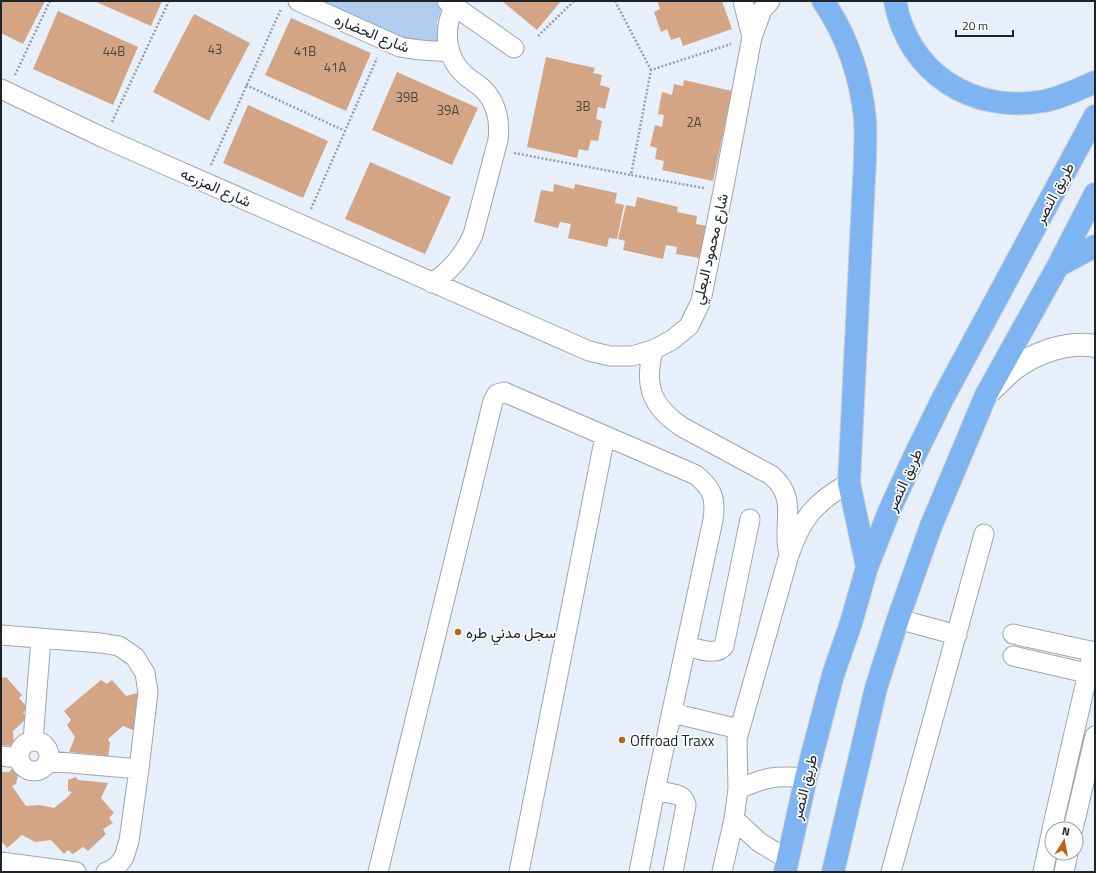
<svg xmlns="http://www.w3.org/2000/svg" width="1096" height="873" viewBox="0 0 1096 873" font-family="'Titillium Web',Vazirmatn,sans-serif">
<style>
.green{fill:#b0ccee}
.building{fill:#d4a585}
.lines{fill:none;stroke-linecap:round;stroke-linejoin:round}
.minor-casing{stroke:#9da6af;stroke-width:21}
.secondary-casing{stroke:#9da6af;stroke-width:24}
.trunk-casing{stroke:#cececf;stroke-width:24}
.path{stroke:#979ea6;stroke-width:2.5;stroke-dasharray:2 2;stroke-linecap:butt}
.minor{stroke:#fff;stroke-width:19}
.secondary{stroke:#fff;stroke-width:22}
.trunk{stroke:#7eb4f2;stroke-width:22}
.poi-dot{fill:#bf640c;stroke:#fafcfe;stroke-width:1.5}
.labels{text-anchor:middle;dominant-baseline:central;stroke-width:3.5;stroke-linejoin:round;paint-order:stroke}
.number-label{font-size:13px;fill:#4c433e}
.street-label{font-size:15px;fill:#1f2226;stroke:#fafcfe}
.poi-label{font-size:15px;fill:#1f2226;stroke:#fafcfe;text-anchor:start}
</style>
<rect width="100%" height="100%" fill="#e7f0fa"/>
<path class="green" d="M 317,1 L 435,1 L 442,7 L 437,22 L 440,42 L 402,40 Z"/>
<path class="building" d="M 1,1 L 45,1 L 23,44 L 1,33 Z
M 94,1 L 162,1 L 151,26 Z
M 502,1 L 561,1 L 537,30 Z
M 657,1 L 722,1 L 732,29 L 683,46 L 680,37 L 671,40 L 667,29 L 661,32 L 654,12 L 660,9 Z
M 58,11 L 138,47 L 113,105 L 33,69 Z
M 194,14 L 250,43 L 209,121 L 153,92 Z
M 291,18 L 371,53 L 346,111 L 265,75 Z
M 546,57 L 595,68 L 593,73 L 602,75 L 600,85 L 610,88 L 605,109 L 598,107 L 596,119 L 602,121 L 598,141 L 591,140 L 588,151 L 579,149 L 577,158 L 527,147 Z
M 397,72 L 478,108 L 452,165 L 372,130 Z
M 684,80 L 732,91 L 713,181 L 662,170 L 664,161 L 655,159 L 657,148 L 650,146 L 655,125 L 662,127 L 664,115 L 658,114 L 662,92 L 672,95 L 674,84 L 683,86 Z
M 248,105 L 328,141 L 303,198 L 223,163 Z
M 370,162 L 451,197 L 425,254 L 345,219 Z
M 554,184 L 574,189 L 575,184 L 617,193 L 615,203 L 624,205 L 617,239 L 609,238 L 607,247 L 568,238 L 571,224 L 560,222 L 558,228 L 534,222 L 541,190 L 553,192 Z
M 637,197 L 678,207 L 677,212 L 697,216 L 696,224 L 707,226 L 699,258 L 676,254 L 677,247 L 666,245 L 663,259 L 623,250 L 625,241 L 618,239 L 626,205 L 635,207 Z
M 1,676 L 3,678 L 6,677 L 22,695 L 19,698 L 28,708 L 23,712 L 27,718 L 13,731 L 14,746 L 1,745 Z
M 101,680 L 107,684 L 112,680 L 126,696 L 141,692 L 140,733 L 123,726 L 108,739 L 110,743 L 108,758 L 101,755 L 69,752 L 75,737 L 67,725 L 71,720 L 64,711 Z
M 13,768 L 19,771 L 16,784 L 12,786 L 26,806 L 40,805 L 54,808 L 68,797 L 72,792 L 68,791 L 68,780 L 76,777 L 78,780 L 108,783 L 101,798 L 114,813 L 109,818 L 113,823 L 103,829 L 106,834 L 88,851 L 83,847 L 73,854 L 68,850 L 64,854 L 51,840 L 35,842 L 22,835 L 7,848 L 2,842 L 1,843 L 1,772 L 9,772 Z"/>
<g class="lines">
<defs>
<path id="minor" d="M 298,1 L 400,47 C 417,50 432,52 449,51
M 447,1 L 514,48
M 743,1 L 752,37
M 1,89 L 104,138 L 589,351 L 610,356 L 632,356 L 653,350 L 672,340 L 689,326 L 701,301 L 723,191 L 752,37 L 762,10 L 770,1
M 432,283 C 451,271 463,256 473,235 L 498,140 C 500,122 497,103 483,89 C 478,84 472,81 466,76 C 445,58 443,30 454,7
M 653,350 C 644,386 651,406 682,427 L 771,475 C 798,498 783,520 788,550
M 898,619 L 957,635
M 1013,634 L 1095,652
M 1,635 L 101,643 L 119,646 L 135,657 L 145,673 L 148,692 L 139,769 L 129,841 L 124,857 L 119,864 L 112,870 L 106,872
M 686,646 C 697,648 716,657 724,646 L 750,519
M 1013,656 L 1095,675
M 672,713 L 739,729
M19 756a15 15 0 1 1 30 0a15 15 0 1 1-30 0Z
M 33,741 L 41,638
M 1,756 L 19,758
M 48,761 L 139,769
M 738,789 C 767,777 775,775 806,778
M 655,790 L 678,795 C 683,797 685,800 686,805 L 673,872
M 734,819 L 759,842 L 787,859
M 1052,829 L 1093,651
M 1073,829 L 1095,736
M 1,862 L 76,872
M 378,872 L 493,401 L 497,394 L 504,392 L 696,475 C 713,489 716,499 713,520 L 655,790 L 639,872
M 519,872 L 605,436
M 722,872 L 734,819 L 738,789 L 737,739 L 789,555 C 801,519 815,502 849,483
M 891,872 L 984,534
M 1043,872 L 1052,830
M 1064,872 L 1068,853"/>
<path id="secondary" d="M 990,391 C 998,384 1006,375 1015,368 C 1037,352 1068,341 1095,346"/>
<path id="trunk" d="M 823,1 C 847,35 861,78 865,119 C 866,132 865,146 865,159 L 849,483 L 867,567
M 895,1 C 908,73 972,114 1044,101 C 1061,98 1079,89 1095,82
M 1058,266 L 1095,246
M 785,872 L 806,778 L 833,675 L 851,623 L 867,567 L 890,509 L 916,453 L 943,398 L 1095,116
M 833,872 L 876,688 L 898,619 L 931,526 L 986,395 L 1058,266 L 1095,194"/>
</defs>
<use href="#minor" class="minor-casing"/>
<use href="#secondary" class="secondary-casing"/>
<use href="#trunk" class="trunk-casing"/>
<path class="path" d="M 615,1 L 651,70
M 538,36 L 574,1
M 15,75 L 50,1
M 246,85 L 345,131
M 112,122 L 169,1
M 514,153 L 631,175
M 211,165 L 281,9
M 704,188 L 631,175 L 651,70 L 731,44
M 311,209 L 377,58"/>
<use href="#minor" class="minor"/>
<use href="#secondary" class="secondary"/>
<use href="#trunk" class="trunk"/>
</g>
<g class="poi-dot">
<circle cx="458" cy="632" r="4"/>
<circle cx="622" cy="740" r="4"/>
</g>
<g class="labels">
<g class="number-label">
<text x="215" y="49">43</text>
<text x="114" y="51">44B</text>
<text x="305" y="51">41B</text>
<text x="335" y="67">41A</text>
<text x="407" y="97">39B</text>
<text x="583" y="106">3B</text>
<text x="448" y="110">39A</text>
<text x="694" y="122">2A</text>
</g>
<g class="street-label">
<text transform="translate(372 33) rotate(22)">شارع الحضاره</text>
<text transform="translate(216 187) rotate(24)">شارع المزرعه</text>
<text transform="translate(1054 193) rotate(-62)">طريق النصر</text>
<text transform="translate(710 249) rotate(-77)">شارع محمود البعلي</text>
<text transform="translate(904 480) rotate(-66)">طريق النصر</text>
<text transform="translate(804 787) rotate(-76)">طريق النصر</text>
</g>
<g class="poi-label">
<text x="466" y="632">سجل مدني طره</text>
<text x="630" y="740">Offroad Traxx</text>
</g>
</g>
<rect width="1096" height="873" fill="none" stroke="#1f2226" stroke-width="4"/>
<g transform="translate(1064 841) rotate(11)"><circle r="19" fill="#fafcfe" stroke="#a2a5a8"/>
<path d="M0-3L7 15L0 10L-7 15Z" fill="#bf640c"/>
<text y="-6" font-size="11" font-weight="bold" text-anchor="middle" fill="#1f2226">N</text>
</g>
<path d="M956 30v6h57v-6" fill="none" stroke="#1f2226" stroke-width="2"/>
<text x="962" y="30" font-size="12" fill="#1f2226" stroke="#fafcfe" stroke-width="3" paint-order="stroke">20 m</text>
</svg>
